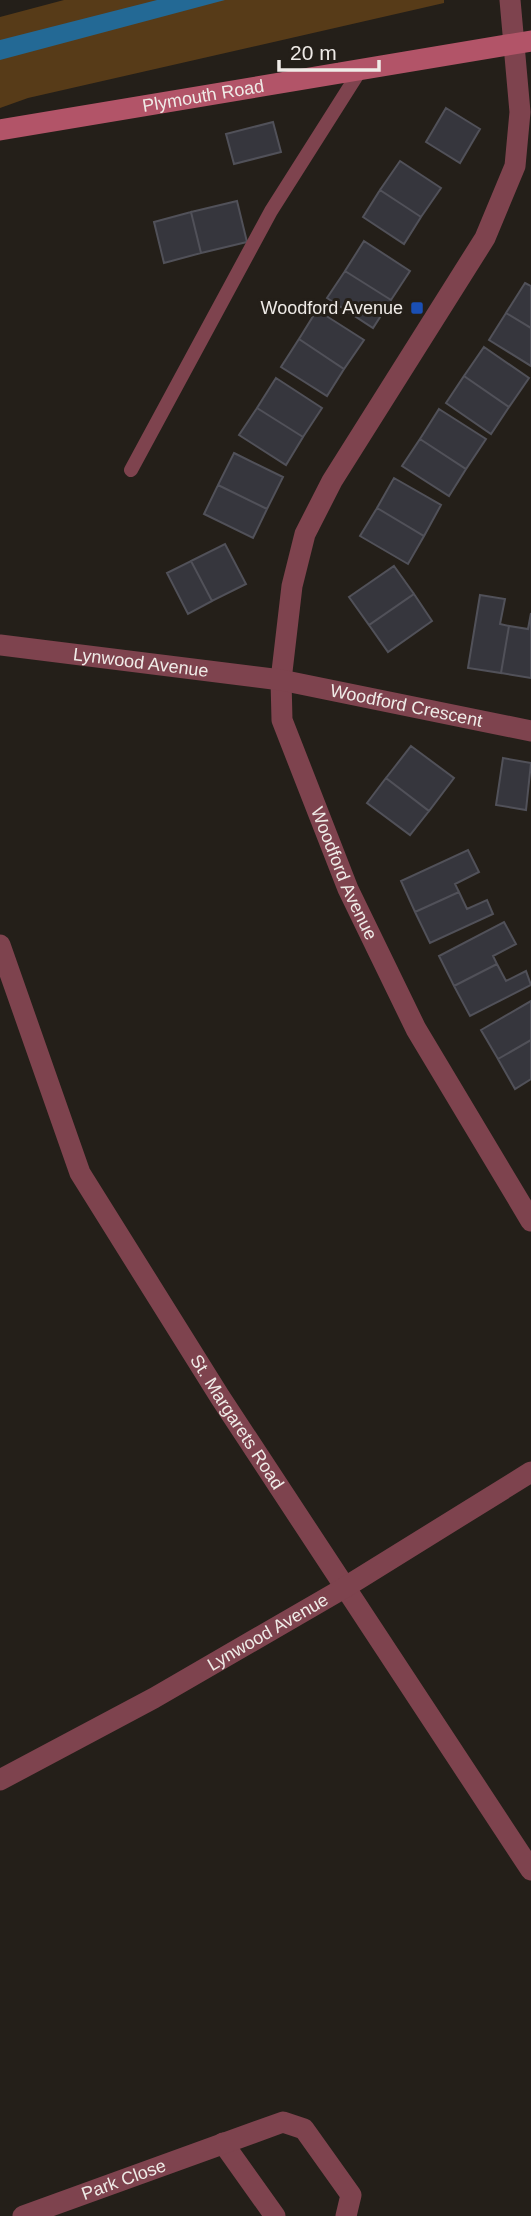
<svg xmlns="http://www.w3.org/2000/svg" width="531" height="2216" viewBox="0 0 531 2216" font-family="Helvetica,sans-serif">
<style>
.green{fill:#573b18}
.water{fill:#236995}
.building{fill:#36363d;stroke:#515159;stroke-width:2}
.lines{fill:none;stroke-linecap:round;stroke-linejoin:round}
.service{stroke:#7e434e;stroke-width:14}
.minor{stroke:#7e434e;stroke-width:21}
.secondary{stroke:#b25468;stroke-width:21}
.transit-dot{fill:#1a4fb4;stroke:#241f19;stroke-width:2.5}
.labels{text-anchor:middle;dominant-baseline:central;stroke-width:6;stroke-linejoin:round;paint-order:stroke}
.street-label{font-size:18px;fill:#efebe7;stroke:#241f19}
.poi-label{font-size:18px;fill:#efebe7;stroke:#241f19;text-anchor:end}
</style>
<rect width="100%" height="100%" fill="#241f19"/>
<path class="green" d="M 64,0 L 444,0 L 444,3 L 28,98 L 0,108 L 0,17 Z"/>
<path class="water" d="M 157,0 L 225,0 L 0,60 L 0,40 Z"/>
<path class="building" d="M 446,108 L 480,129 L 460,163 L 426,142 Z
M 273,122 L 281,152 L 234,164 L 226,134 Z
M 400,161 L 441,188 L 421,217 L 380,190 Z
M 380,190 L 421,217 L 404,244 L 363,217 Z
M 237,201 L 247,242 L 201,253 L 191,212 Z
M 191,212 L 201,253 L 164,263 L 154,222 Z
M 364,241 L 410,271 L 391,300 L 345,271 Z
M 345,271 L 391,300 L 373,328 L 327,298 Z
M 525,283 L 531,286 L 531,328 L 506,313 Z
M 317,310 L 364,340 L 344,369 L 299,339 Z
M 506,313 L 531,328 L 531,366 L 489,340 Z
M 299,339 L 344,369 L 327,396 L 281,367 Z
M 484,347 L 529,378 L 509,407 L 464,376 Z
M 464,376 L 509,407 L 491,434 L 446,403 Z
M 276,378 L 322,408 L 303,437 L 257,408 Z
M 257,408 L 303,437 L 286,465 L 239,435 Z
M 439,409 L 486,439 L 466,469 L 420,439 Z
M 420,439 L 466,469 L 449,496 L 402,466 Z
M 234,453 L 283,477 L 267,509 L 218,485 Z
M 394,478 L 441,505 L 424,536 L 377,508 Z
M 218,485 L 267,509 L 253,538 L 204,514 Z
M 377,508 L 424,536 L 408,564 L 360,536 Z
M 225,544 L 246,584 L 212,601 L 191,561 Z
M 191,561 L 212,601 L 188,614 L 167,573 Z
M 394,566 L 414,594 L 369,625 L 349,597 Z
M 414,594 L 432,621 L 388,652 L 369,625 Z
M 480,595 L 505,599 L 500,624 L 509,626 L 501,673 L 468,668 Z
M 531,613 L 531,678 L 501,673 L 509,626 L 528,629 Z
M 411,746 L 454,778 L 429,811 L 386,778 Z
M 503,758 L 531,763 L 526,810 L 496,805 Z
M 386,778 L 429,811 L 410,835 L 367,803 Z
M 468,850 L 479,872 L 455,884 L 459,892 L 415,912 L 401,881 Z
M 459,892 L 467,909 L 487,900 L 493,914 L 430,943 L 415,912 Z
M 504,922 L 516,944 L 493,956 L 497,964 L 454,986 L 439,956 Z
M 497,964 L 506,981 L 526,971 L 531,985 L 470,1016 L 454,986 Z
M 531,1001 L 531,1040 L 498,1059 L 481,1030 Z
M 531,1040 L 531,1079 L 515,1089 L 498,1059 Z"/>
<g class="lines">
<path class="service" d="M 131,470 L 271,211 L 361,69"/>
<g class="minor">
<path id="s1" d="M 510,0 L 520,112 L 515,166 L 485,238 L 332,481 L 305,534 L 292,586 L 281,680 L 282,720 L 348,889 L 416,1029 L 531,1221"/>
<path id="s2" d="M 0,645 L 281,680 L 531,731"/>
<path id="s3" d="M 0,945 L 80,1173 L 220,1397 L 531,1870"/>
<path id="s4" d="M 0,1780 L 154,1698 L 344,1588 L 531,1472"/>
<path d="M 223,2143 L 275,2216"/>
<path id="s5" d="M 23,2216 L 283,2122 L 304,2129 L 351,2195 L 346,2216"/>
</g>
<path class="secondary" id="s6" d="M 0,130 L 531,41"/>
</g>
<rect class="transit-dot" x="410" y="301" width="14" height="14" rx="3.5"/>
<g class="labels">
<g class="street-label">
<text stroke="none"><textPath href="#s6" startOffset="206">Plymouth Road</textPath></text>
<text stroke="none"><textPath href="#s2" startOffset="142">Lynwood Avenue</textPath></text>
<text stroke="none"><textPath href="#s2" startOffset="411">Woodford Crescent</textPath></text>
<text stroke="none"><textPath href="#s1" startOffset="945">Woodford Avenue</textPath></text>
<text stroke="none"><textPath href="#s3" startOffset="536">St. Margarets Road</textPath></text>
<text stroke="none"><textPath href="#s4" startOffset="306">Lynwood Avenue</textPath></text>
<text stroke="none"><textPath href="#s5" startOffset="107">Park Close</textPath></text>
</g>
<g class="poi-label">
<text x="403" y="308">Woodford Avenue</text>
</g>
</g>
<path d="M279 60v10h100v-10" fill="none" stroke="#efebe7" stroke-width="3.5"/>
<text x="290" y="60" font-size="21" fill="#efebe7" stroke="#241f19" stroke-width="5" paint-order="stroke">20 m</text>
</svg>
